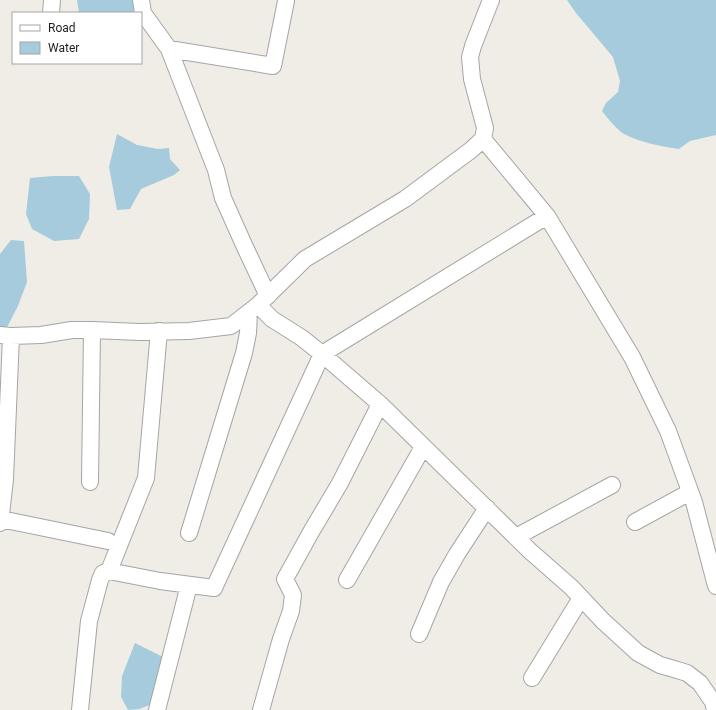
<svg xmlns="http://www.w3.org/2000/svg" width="716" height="710" viewBox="0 0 716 710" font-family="Roboto,sans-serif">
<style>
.water{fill:#a6cbdc}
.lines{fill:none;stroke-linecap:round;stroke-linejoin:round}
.street-casing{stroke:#a5a5a5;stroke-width:18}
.street{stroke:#fff;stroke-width:16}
</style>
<rect width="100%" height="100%" fill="#efede5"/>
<path class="water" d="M 77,0 L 136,0 L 136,1 L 133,13 L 79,13 Z
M 567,0 L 716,0 L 716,135 L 690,141 L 679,149 C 663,147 634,141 621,132 C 614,126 608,119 602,111 L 606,103 L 618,92 L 620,81 L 613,57 L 576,13 Z
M 117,134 L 137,145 L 158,149 L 169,148 L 170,159 L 180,170 L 174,175 L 141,189 L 130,209 L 117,210 L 109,167 Z
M 53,176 L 79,176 L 90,194 L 89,219 L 79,239 L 54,241 L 32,229 L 26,214 L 30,178 Z
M 11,240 L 24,241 L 27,282 L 18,306 L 5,331 L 0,334 L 0,254 Z
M 135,643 L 161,656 L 167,656 L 158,702 L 139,709 L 128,710 L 121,697 L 122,676 Z"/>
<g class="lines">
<defs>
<path id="street" d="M 141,0 L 143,13 L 169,49 L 216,170 L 223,198 L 244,245 L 268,296
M 51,13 L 52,0
M 169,49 L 273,66 L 286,1
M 483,139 L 547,216 L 632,357 L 668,431 L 694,502 L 716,586
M 258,305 L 305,259 L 405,199 L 471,150 L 483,139 L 485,128 L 472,79 L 470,57 L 473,46 L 491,0
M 0,335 L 11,336 L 41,335 L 72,330 L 92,330 L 140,332 L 189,331 L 231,326 L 258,305 L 272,319 L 302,338 L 322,354 L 380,404 L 530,551 L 571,587 L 603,621 L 638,653 L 660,665 L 674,669 L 687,673 L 700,683 L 713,702 L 715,710
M 90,482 L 92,330
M 1,519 L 108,541
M 635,522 L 690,492
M 0,523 L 5,479 L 11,336
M 189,533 L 244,353 L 248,333 L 249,312
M 516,537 L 612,485
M 109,571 L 146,478 L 159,331
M 347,580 L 423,447
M 419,634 L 441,582 L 457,554 L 487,508
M 532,678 L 581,598
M 80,710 L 89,621 L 100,580 L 103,573 L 109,571 L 160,581 L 214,588 L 322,354 L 547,216
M 157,710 L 189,585
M 261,710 L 281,639 L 291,611 L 293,595 L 285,579 L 311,532 L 340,483 L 380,404"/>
</defs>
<use href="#street" class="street-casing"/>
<use href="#street" class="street"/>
</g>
<rect x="12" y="12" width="130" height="52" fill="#ffffff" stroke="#a5a5a5"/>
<rect x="20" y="25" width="20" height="6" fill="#ffffff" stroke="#a5a5a5"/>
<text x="48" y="32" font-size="12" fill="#1e1e1e">Road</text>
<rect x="20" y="42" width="20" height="12" fill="#a6cbdc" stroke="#a5a5a5"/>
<text x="48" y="52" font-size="12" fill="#1e1e1e">Water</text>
</svg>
